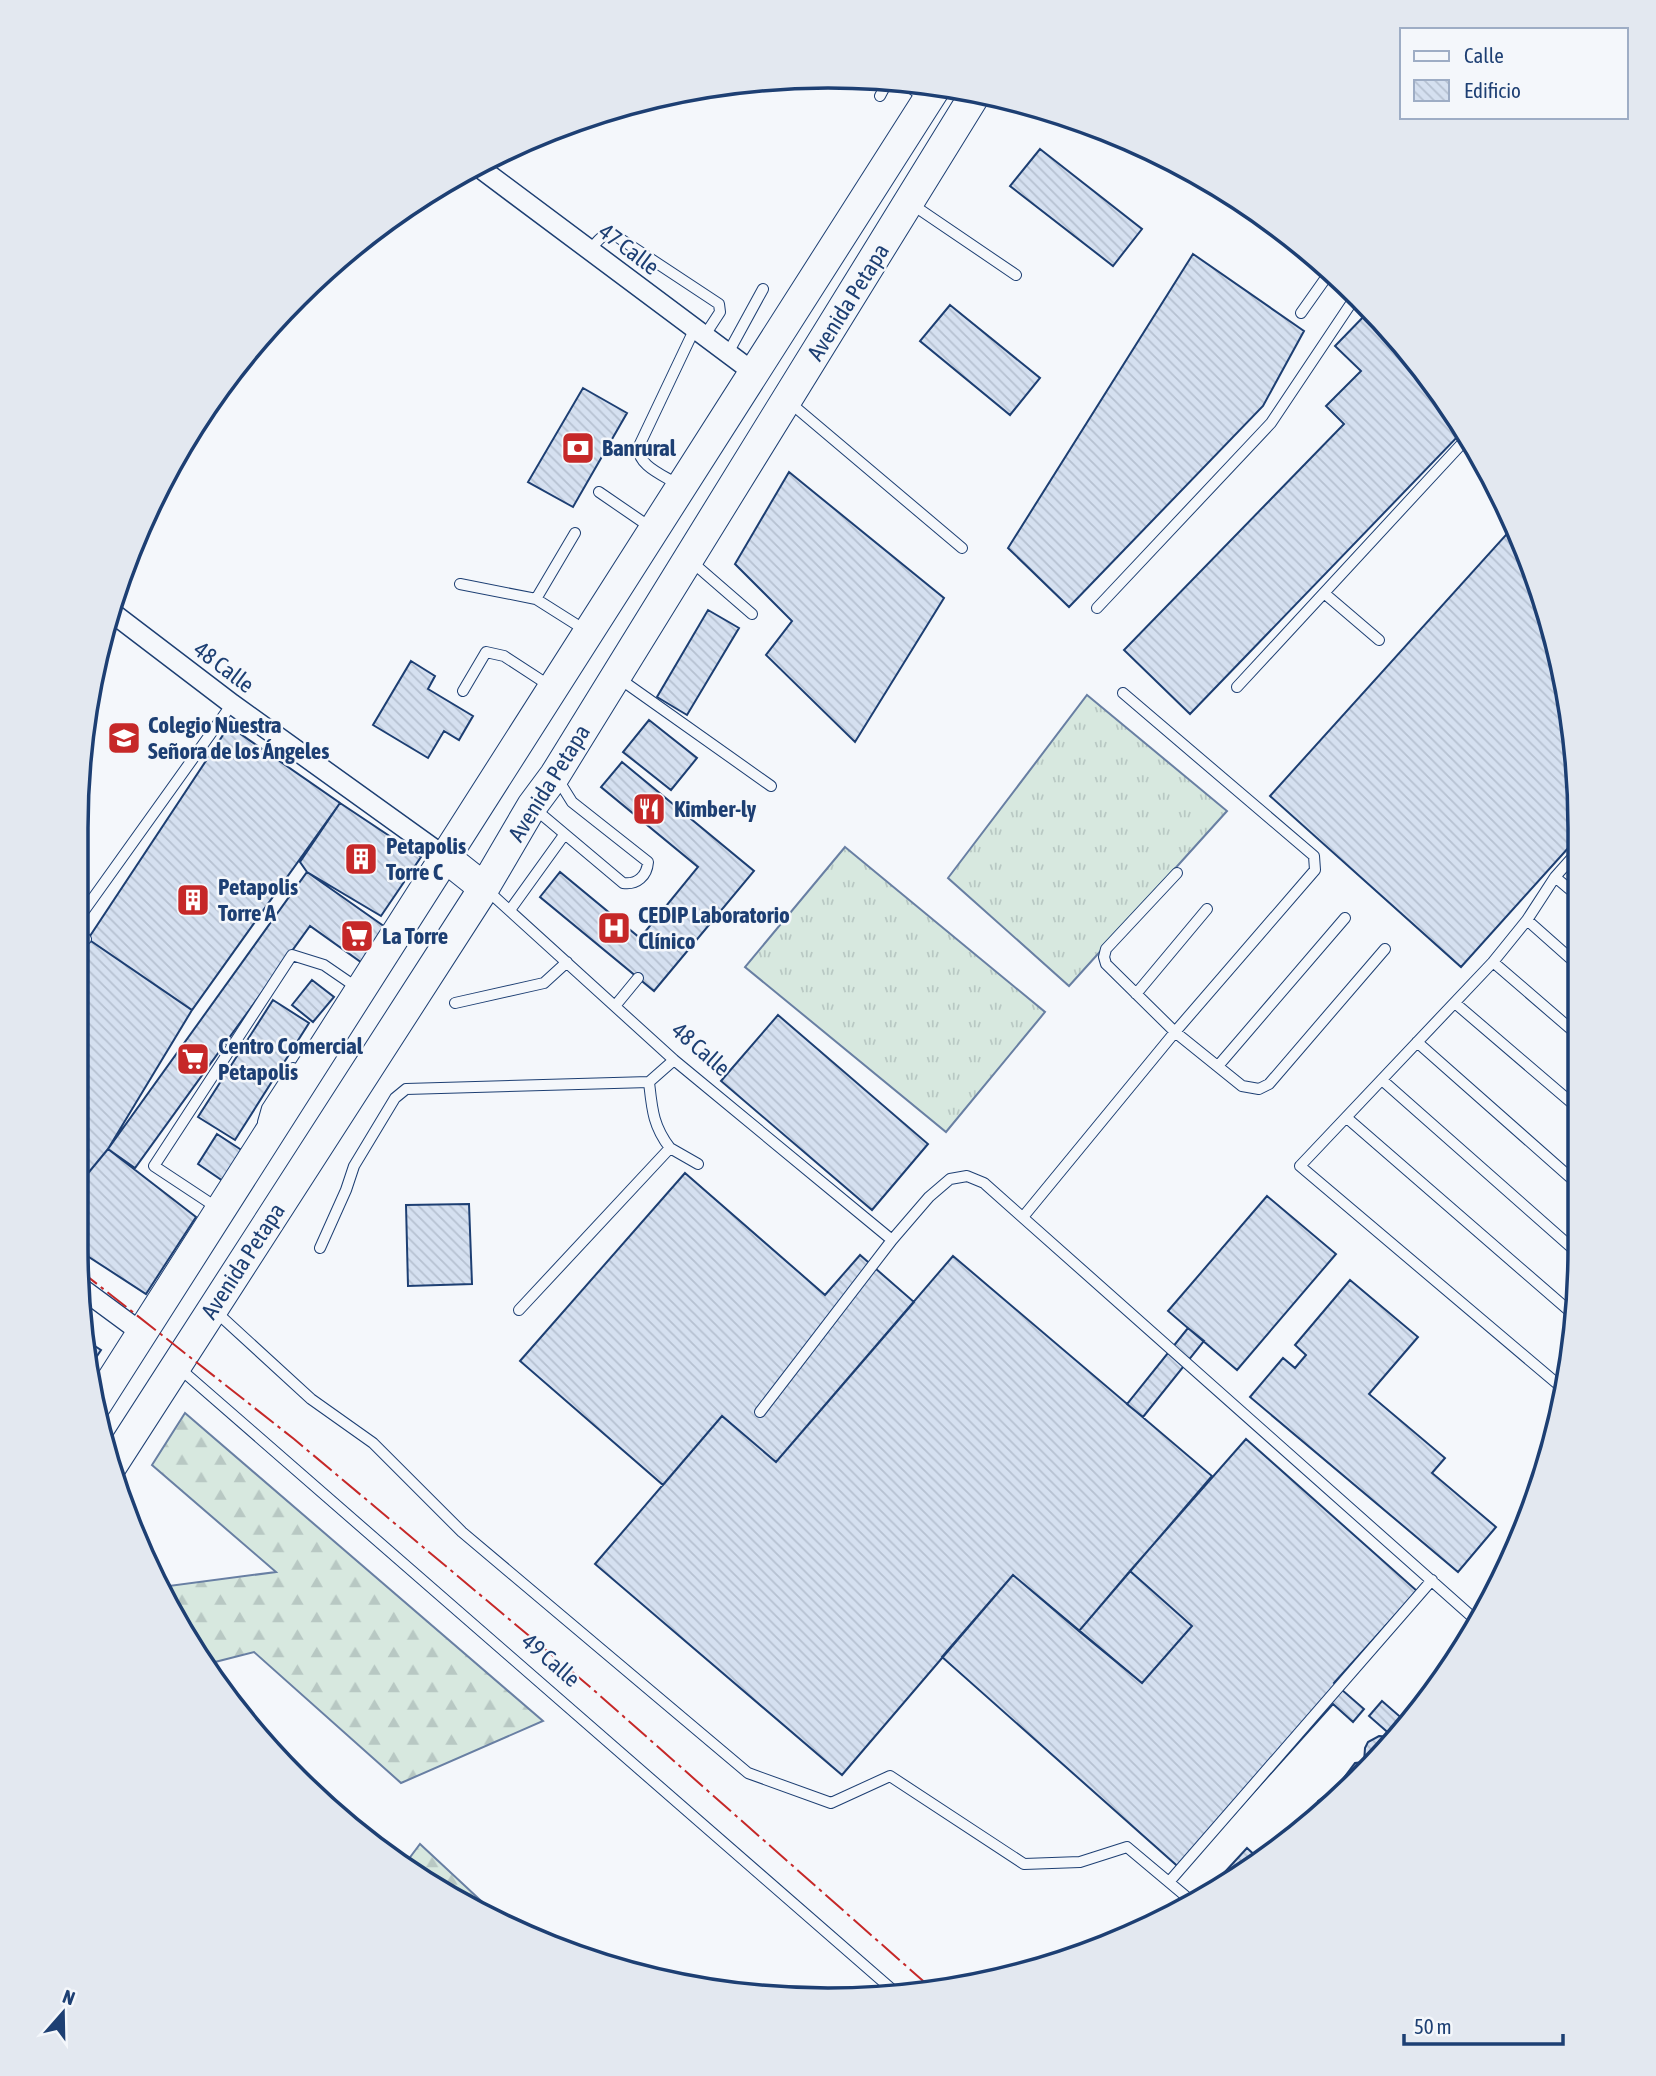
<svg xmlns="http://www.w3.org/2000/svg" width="1656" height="2076" viewBox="0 0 1656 2076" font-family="'Asap Condensed',sans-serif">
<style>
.grass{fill:url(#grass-tufts);stroke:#687fa3;stroke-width:2}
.forest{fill:url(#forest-firs);stroke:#687fa3;stroke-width:2}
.building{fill:url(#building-back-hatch);stroke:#1d3f73;stroke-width:2}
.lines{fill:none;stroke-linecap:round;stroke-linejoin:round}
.lane-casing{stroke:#1d3f73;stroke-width:12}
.street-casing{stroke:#1d3f73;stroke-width:22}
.primary-casing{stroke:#1d3f73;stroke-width:32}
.lane{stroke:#f4f7fb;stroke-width:10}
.street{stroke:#f4f7fb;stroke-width:19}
.primary{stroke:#f4f7fb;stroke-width:30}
.power{stroke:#c62828;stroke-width:2;stroke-dasharray:24 5 3.5 5;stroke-linecap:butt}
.labels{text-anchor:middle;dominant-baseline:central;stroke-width:5;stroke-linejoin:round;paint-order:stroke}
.street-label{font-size:23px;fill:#1d3f73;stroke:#f4f7fb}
.poi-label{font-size:23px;font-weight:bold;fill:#1d3f73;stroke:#f4f7fb;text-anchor:start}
.rim{fill:none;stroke:#1d3f73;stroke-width:3.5}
</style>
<defs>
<pattern id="grass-tufts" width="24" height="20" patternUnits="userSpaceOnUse" patternTransform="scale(1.75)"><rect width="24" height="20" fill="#d7e8df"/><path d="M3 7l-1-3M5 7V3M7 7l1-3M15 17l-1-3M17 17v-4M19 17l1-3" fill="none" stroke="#b8c8c3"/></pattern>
<pattern id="forest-firs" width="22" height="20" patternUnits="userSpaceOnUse" patternTransform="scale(1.75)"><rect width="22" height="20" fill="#d7e8df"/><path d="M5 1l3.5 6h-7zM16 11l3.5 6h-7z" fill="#b8c8c3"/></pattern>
<pattern id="building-back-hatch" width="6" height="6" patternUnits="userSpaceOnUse" patternTransform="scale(1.75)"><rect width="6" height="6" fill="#d5e0f0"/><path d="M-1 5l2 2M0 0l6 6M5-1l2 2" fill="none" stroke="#b6c1d1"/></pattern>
</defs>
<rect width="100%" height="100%" fill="#f4f7fb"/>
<path class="grass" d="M 1087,695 L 1227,811 L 1069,986 L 948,878 Z
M 845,847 L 1045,1012 L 946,1132 L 745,967 Z"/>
<path class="forest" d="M 185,1413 L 543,1721 L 401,1783 L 254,1652 L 207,1664 L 176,1624 L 161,1587 L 276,1572 L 152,1465 Z
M 420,1844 L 492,1911 L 488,1915 L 451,1900 L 405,1864 Z"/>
<path class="building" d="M 1040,149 L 1142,229 L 1113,266 L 1010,186 Z
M 1193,254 L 1304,331 L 1263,406 L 1069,607 L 1008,548 Z
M 950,305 L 1040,378 L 1010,415 L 920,341 Z
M 1370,310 L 1394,332 L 1464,430 L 1190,714 L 1124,650 L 1344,424 L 1326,406 L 1361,371 L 1335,346 Z
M 583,388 L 627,413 L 573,507 L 528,482 Z
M 789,472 L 944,598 L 855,742 L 766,655 L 792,621 L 735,564 Z
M 1514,526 L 1541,586 L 1579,778 L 1579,836 L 1461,967 L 1270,796 Z
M 708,610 L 739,628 L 687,715 L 657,697 Z
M 411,661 L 435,676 L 428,689 L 473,716 L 459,740 L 444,731 L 428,758 L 373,725 Z
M 649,720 L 697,758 L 671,790 L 623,752 Z
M 229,726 L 340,803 L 192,1010 L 88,939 Z
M 622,762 L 754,871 L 654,991 L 540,897 L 560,872 L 640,938 L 698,867 L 601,787 Z
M 340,803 L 421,857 L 381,916 L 307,872 L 300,862 Z
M 307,872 L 395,934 L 372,970 L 310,926 L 135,1168 L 108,1149 Z
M 88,939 L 192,1010 L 108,1149 L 75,1189 L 76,956 Z
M 312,980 L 334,997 L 313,1022 L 292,1005 Z
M 273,1000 L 309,1023 L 235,1140 L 198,1117 Z
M 778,1015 L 928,1144 L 872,1210 L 721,1081 Z
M 217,1134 L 246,1153 L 226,1183 L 198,1164 Z
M 108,1149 L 196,1217 L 146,1294 L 75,1248 L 75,1189 Z
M 685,1173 L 825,1295 L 860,1255 L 914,1302 L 776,1462 L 722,1416 L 663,1485 L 520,1361 Z
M 1267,1196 L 1336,1254 L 1237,1370 L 1168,1311 Z
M 469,1204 L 472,1284 L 408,1286 L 406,1205 Z
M 953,1256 L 1212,1476 L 1079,1631 L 1013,1575 L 842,1775 L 595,1564 L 722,1416 L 776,1462 Z
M 1350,1280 L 1418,1337 L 1369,1394 L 1445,1458 L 1432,1473 L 1496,1527 L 1458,1572 L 1250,1397 L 1283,1358 L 1295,1368 L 1306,1355 L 1295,1345 Z
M 1188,1328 L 1204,1341 L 1143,1417 L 1127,1404 Z
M 87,1341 L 101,1350 L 91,1365 Z
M 1246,1439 L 1417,1591 L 1334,1683 L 1364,1709 L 1353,1722 L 1333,1704 L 1183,1871 L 942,1657 L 1013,1575 L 1142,1683 L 1192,1626 L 1130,1571 Z
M 1130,1571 L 1192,1626 L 1142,1683 L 1079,1631 Z
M 1382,1701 L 1405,1721 L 1392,1736 L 1369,1716 Z
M 1379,1736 L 1392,1737 L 1325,1814 L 1316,1820 L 1315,1811 L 1318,1801 L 1329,1793 L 1341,1793 L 1340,1783 L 1355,1763 L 1364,1762 L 1365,1748 L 1368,1742 Z
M 1306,1818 L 1314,1821 L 1290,1839 L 1292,1825 L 1296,1821 Z
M 1247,1848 L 1260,1860 L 1202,1901 L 1200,1899 Z"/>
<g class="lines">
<defs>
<path id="lane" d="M 902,81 L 924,98
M 880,96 L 889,79
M 910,203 L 1016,275
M 590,250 C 597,242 602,233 613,234 L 719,304 L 720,312 L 705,335
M 1301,313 L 1330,272
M 728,353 L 763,289
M 788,401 L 962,548
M 677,484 C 663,475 636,465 639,446 L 695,328
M 599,492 L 650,527
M 692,562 L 752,614
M 460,584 L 536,599 L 585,630
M 1324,593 L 1379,640
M 536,599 L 575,533
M 1097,608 L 1271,423 L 1356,296
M 620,679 L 771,786
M 1237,687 L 1469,436
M 463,691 L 486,652 L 504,656 L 550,686
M 535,809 L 623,883 C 637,885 647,876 648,862 L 572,802 L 557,778
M 1579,850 L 1555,877 L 1580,898
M 1177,873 L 1106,949 L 1104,957 L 1106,964 L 1175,1032 L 1242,1086 L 1259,1089 L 1269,1084 L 1385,949
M 488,891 L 674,1060 L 892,1240
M 510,910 L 564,835
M 1527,920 L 1555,877
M 76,922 L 232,704
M 76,932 L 86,939
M 1493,962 L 1580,1037
M 1136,994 L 1207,909
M 455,1003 L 544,983 L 567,962
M 1455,1003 L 1580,1110
M 615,1006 L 638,978
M 1417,1042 L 1581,1187
M 1218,1066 L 1345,918
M 1382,1080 L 1580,1255
M 1347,1118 L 1574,1315
M 263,1122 L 267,1108 L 293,1068
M 670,1148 L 698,1164
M 219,1209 L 154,1166 L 292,955 L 324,965 L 359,989
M 1023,1217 L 1175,1032 L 1315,870 L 1314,856 L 1123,693
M 320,1248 L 346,1190 L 354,1166 L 395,1098 L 406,1089 L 649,1082 L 674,1060
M 519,1310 L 670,1148 C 653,1126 652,1109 649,1082
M 215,1311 L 311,1399 L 373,1443 L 462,1532 L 748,1773 L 831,1803 L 890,1776 L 1024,1864 L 1080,1862 L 1127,1847 L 1195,1904
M 178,1367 L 895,1992
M 1567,1392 L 1300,1166 L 1493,962 L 1527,920 L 1580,967
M 760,1412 L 892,1240 L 929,1197 L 950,1179 L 967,1176 L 984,1183 L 1478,1622
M 1169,1882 L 1432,1580"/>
<path id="street" d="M 476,165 L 753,372
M 110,611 L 232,704 L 445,857
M 81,1288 L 142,1333"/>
<path id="primary" d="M 445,857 L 484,888
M 96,1405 L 936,87
M 111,1467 L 484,888 L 532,806 L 555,775 L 976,93"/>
</defs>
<use href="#lane" class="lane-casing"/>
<use href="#street" class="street-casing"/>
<use href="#primary" class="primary-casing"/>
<use href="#lane" class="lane"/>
<use href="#street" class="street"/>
<use href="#primary" class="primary"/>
<path class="power" d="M 78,1269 L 294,1439 L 589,1686 L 930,1987"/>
</g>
<defs>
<symbol id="bank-square" viewBox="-11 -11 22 22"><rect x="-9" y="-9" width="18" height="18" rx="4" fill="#c62828" stroke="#f4f7fb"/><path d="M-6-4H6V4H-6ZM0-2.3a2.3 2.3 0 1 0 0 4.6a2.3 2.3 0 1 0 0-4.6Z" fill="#fff"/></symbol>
<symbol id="school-square" viewBox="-11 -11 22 22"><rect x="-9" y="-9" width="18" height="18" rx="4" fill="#c62828" stroke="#f4f7fb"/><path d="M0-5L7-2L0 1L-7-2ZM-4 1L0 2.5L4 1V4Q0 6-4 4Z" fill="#fff"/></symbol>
<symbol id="restaurant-square" viewBox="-11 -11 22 22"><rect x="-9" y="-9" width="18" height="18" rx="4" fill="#c62828" stroke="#f4f7fb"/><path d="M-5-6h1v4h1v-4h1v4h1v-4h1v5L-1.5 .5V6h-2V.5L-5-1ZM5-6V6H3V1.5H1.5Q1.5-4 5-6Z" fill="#fff"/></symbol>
<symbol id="building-square" viewBox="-11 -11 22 22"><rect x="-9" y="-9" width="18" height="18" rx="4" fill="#c62828" stroke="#f4f7fb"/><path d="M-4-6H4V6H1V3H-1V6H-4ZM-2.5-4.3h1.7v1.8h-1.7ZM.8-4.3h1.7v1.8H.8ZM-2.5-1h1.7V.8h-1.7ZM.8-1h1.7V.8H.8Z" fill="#fff"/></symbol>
<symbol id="hospital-square" viewBox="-11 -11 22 22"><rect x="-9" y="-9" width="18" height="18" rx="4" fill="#c62828" stroke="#f4f7fb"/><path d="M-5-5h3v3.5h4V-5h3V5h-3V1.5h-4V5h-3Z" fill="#fff"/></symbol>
<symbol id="supermarket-square" viewBox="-11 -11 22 22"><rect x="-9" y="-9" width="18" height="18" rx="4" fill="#c62828" stroke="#f4f7fb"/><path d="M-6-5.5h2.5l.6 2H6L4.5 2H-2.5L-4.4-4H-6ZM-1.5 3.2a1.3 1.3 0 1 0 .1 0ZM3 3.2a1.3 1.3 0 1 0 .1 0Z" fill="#fff"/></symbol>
</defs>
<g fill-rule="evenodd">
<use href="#bank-square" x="559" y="429" width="38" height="38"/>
<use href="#school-square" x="105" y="719" width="38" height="38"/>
<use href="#restaurant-square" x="630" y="790" width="38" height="38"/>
<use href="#building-square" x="342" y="840" width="38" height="38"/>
<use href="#building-square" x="174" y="881" width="38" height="38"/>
<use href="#hospital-square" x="595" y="909" width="38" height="38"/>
<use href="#supermarket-square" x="338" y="917" width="38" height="38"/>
<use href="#supermarket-square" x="174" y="1040" width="38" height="38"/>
</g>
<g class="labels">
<g class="street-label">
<text transform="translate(629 249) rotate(37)">47 Calle</text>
<text transform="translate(848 302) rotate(-58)">Avenida Petapa</text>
<text transform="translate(224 667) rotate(37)">48 Calle</text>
<text transform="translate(549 783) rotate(-58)">Avenida Petapa</text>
<text transform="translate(701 1049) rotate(41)">48 Calle</text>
<text transform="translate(243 1261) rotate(-57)">Avenida Petapa</text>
<text transform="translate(551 1660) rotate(41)">49 Calle</text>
</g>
<g class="poi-label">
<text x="602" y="448">Banrural</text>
<text x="148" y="725">Colegio Nuestra<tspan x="148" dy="26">Señora de los Ángeles</tspan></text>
<text x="674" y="809">Kimber-ly</text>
<text x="386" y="846">Petapolis<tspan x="386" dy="26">Torre C</tspan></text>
<text x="218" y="887">Petapolis<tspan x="218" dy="26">Torre A</tspan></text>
<text x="638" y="915">CEDIP Laboratorio<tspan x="638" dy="26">Clínico</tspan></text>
<text x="382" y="936">La Torre</text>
<text x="218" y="1046">Centro Comercial<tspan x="218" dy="26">Petapolis</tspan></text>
</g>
</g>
<path d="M0 0H1656V2076H0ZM828 88H828A740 740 0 0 1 1568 828V1248A740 740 0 0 1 828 1988H828A740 740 0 0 1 88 1248V828A740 740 0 0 1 828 88Z" fill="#e3e8f0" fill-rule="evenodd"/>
<path class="rim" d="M828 88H828A740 740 0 0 1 1568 828V1248A740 740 0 0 1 828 1988H828A740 740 0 0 1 88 1248V828A740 740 0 0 1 828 88Z"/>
<rect x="1400" y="28" width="228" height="91" fill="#f4f7fb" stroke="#9eadc5" stroke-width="2"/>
<rect x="1414" y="51" width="35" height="10" fill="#f4f7fb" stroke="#9eadc5" stroke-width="2"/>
<text x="1464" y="63" font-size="21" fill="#1d3f73">Calle</text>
<rect x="1414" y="80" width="35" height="21" fill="url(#building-back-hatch)" stroke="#9eadc5" stroke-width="2"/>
<text x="1464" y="98" font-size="21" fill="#1d3f73">Edificio</text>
<g transform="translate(63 2013) rotate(20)" stroke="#f4f7fb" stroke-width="5" paint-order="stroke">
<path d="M0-5L12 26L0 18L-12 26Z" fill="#1d3f73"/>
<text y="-10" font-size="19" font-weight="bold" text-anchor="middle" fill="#1d3f73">N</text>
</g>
<path d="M1404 2034v10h159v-10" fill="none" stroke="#1d3f73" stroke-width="3.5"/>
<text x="1414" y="2034" font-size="21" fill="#1d3f73" stroke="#f4f7fb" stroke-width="5" paint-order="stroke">50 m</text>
</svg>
